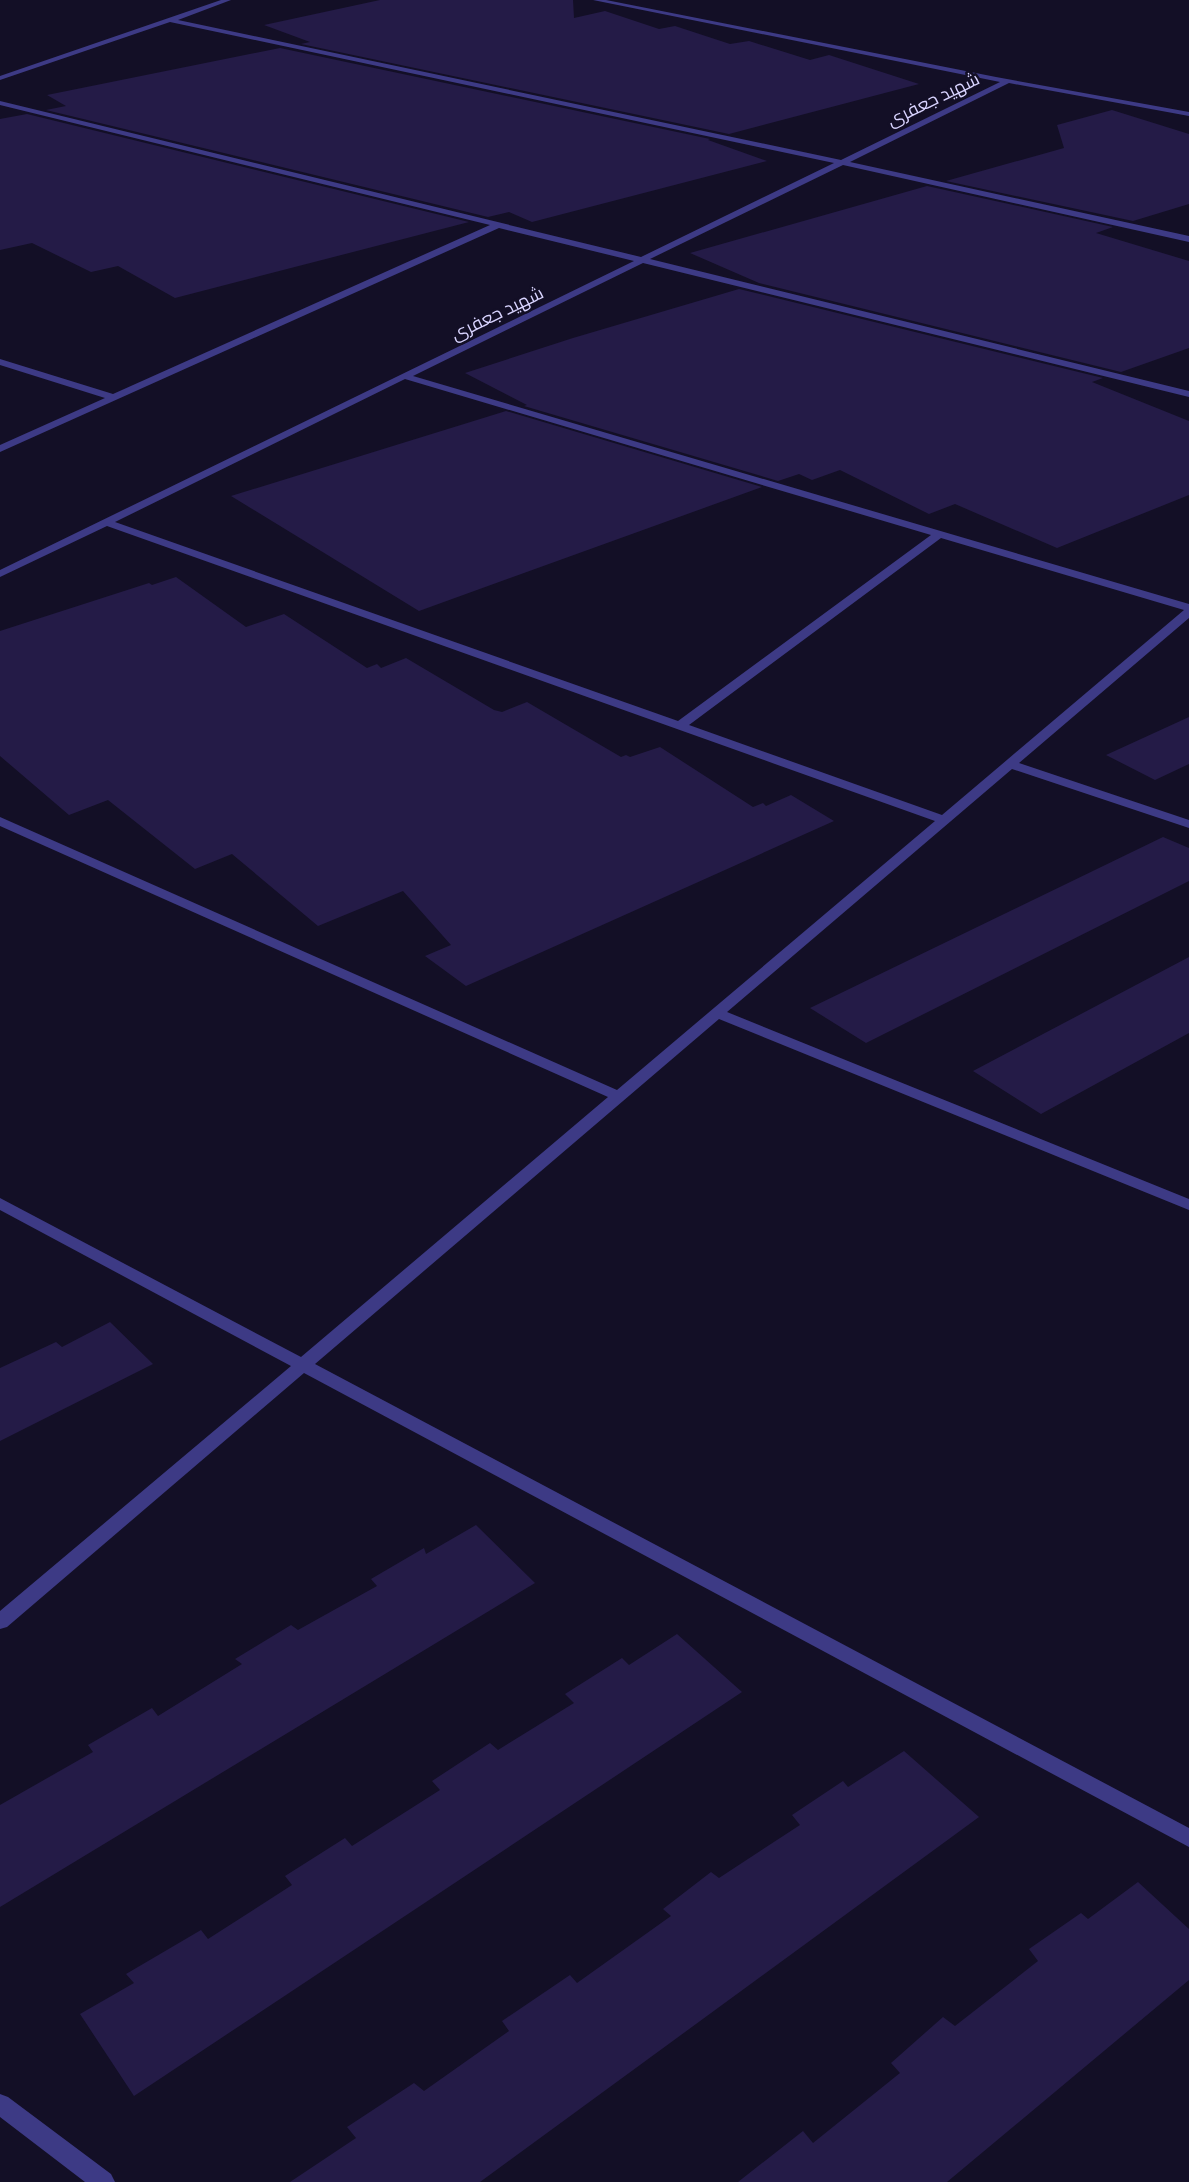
<svg xmlns="http://www.w3.org/2000/svg" width="1189" height="2182" viewBox="0 0 1189 2182" font-family="'Titillium Web',Cairo,sans-serif">
<style>
.building{fill:#241b47}
.lines{fill:none;stroke-linecap:round;stroke-linejoin:round}
.street{fill:#3d3a85;fill-rule:evenodd}
.labels{text-anchor:middle;dominant-baseline:central;stroke-width:5;stroke-linejoin:round;paint-order:stroke}
.far-street-label{font-size:18px;fill:#d9d4ff;stroke:#130f26}
</style>
<rect width="100%" height="100%" fill="#130f26"/>
<path class="building" d="M 380,0 L 573,0 L 574,18 L 605,11 L 659,29 L 675,26 L 730,44 L 749,41 L 810,60 L 829,55 L 919,84 L 729,134 L 301,44 L 310,42 L 264,25 Z
M 280,48 L 710,139 L 708,140 L 767,161 L 532,222 L 509,212 L 488,217 L 46,110 L 66,106 L 47,95 Z
M 1112,110 L 1189,134 L 1189,204 L 1133,221 L 946,181 L 1064,148 L 1057,125 Z
M 27,114 L 469,222 L 175,298 L 118,266 L 91,272 L 32,243 L 0,250 L 0,119 Z
M 927,186 L 1113,227 L 1096,233 L 1189,261 L 1189,348 L 1121,372 L 759,283 L 690,253 Z
M 739,289 L 1103,378 L 1092,382 L 1189,421 L 1189,495 L 1057,548 L 955,504 L 929,514 L 840,470 L 812,480 L 799,474 L 778,481 L 524,406 L 527,405 L 465,373 L 573,338 Z
M 506,411 L 762,487 L 419,611 L 231,496 Z
M 176,577 L 246,627 L 284,614 L 367,668 L 377,664 L 381,668 L 406,658 L 494,710 L 502,712 L 527,702 L 621,757 L 626,755 L 630,757 L 660,747 L 753,807 L 763,803 L 766,806 L 791,795 L 834,821 L 466,986 L 425,956 L 451,945 L 403,891 L 318,926 L 232,854 L 195,869 L 108,800 L 69,815 L 0,756 L 0,631 L 149,583 L 152,585 Z
M 1189,717 L 1189,764 L 1155,780 L 1106,755 Z
M 1163,837 L 1189,848 L 1189,881 L 866,1043 L 810,1008 Z
M 1189,957 L 1189,1033 L 1041,1114 L 973,1071 Z
M 110,1322 L 153,1364 L 0,1441 L 0,1368 L 56,1342 L 62,1347 Z
M 476,1525 L 535,1583 L 0,1907 L 0,1805 L 93,1752 L 88,1745 L 152,1708 L 158,1716 L 242,1664 L 235,1659 L 291,1625 L 298,1630 L 377,1586 L 371,1579 L 424,1548 L 426,1554 Z
M 677,1634 L 742,1692 L 134,2096 L 80,2014 L 134,1983 L 126,1974 L 201,1930 L 208,1939 L 292,1885 L 285,1876 L 345,1838 L 352,1846 L 440,1790 L 432,1781 L 490,1743 L 498,1750 L 574,1703 L 565,1694 L 622,1658 L 629,1665 Z
M 904,1751 L 979,1817 L 480,2182 L 290,2182 L 356,2138 L 347,2127 L 414,2083 L 424,2091 L 509,2031 L 502,2021 L 570,1975 L 577,1983 L 671,1916 L 663,1909 L 711,1872 L 719,1878 L 800,1825 L 792,1815 L 843,1781 L 848,1787 Z
M 1138,1882 L 1189,1929 L 1189,1980 L 947,2182 L 738,2182 L 803,2131 L 813,2143 L 900,2073 L 891,2063 L 943,2017 L 955,2026 L 1038,1961 L 1029,1949 L 1081,1913 L 1088,1919 Z"/>
<g class="lines">
<path class="street" d="M 221,0 L 231,0 L 178,20 L 841,160 L 1000,82 L 593,0 L 606,0 L 996,77 L 1189,112 L 1189,116 L 1009,83 L 850,162 L 1189,236 L 1189,242 L 843,165 L 650,259 L 1189,391 L 1189,397 L 643,263 L 413,376 L 1189,604 L 1189,618 L 1019,763 L 1189,820 L 1189,828 L 1012,769 L 727,1012 L 1189,1199 L 1189,1210 L 719,1019 L 315,1364 L 1189,1828 L 1189,1847 L 304,1373 L 7,1627 L 0,1629 L 0,1611 L 291,1366 L 0,1210 L 0,1198 L 301,1357 L 608,1097 L 0,826 L 0,817 L 617,1090 L 935,821 L 107,526 L 0,577 L 0,570 L 634,261 L 499,228 L 0,452 L 0,445 L 105,398 L 0,365 L 0,359 L 113,394 L 490,225 L 0,105 L 0,101 L 641,257 L 834,163 L 170,22 L 0,80 L 0,76 ZM 405,379 L 931,535 L 678,721 L 115,522 ZM 941,538 L 1184,610 L 942,815 L 689,725 Z
M 0,2094 L 8,2097 L 111,2174 L 115,2182 L 85,2182 L 0,2117 Z"/>
</g>
<g class="labels">
<g class="far-street-label">
<text transform="translate(933 99) rotate(-26)">شهید جعفری</text>
<text transform="translate(497 313) rotate(-26)">شهید جعفری</text>
</g>
</g>
</svg>
